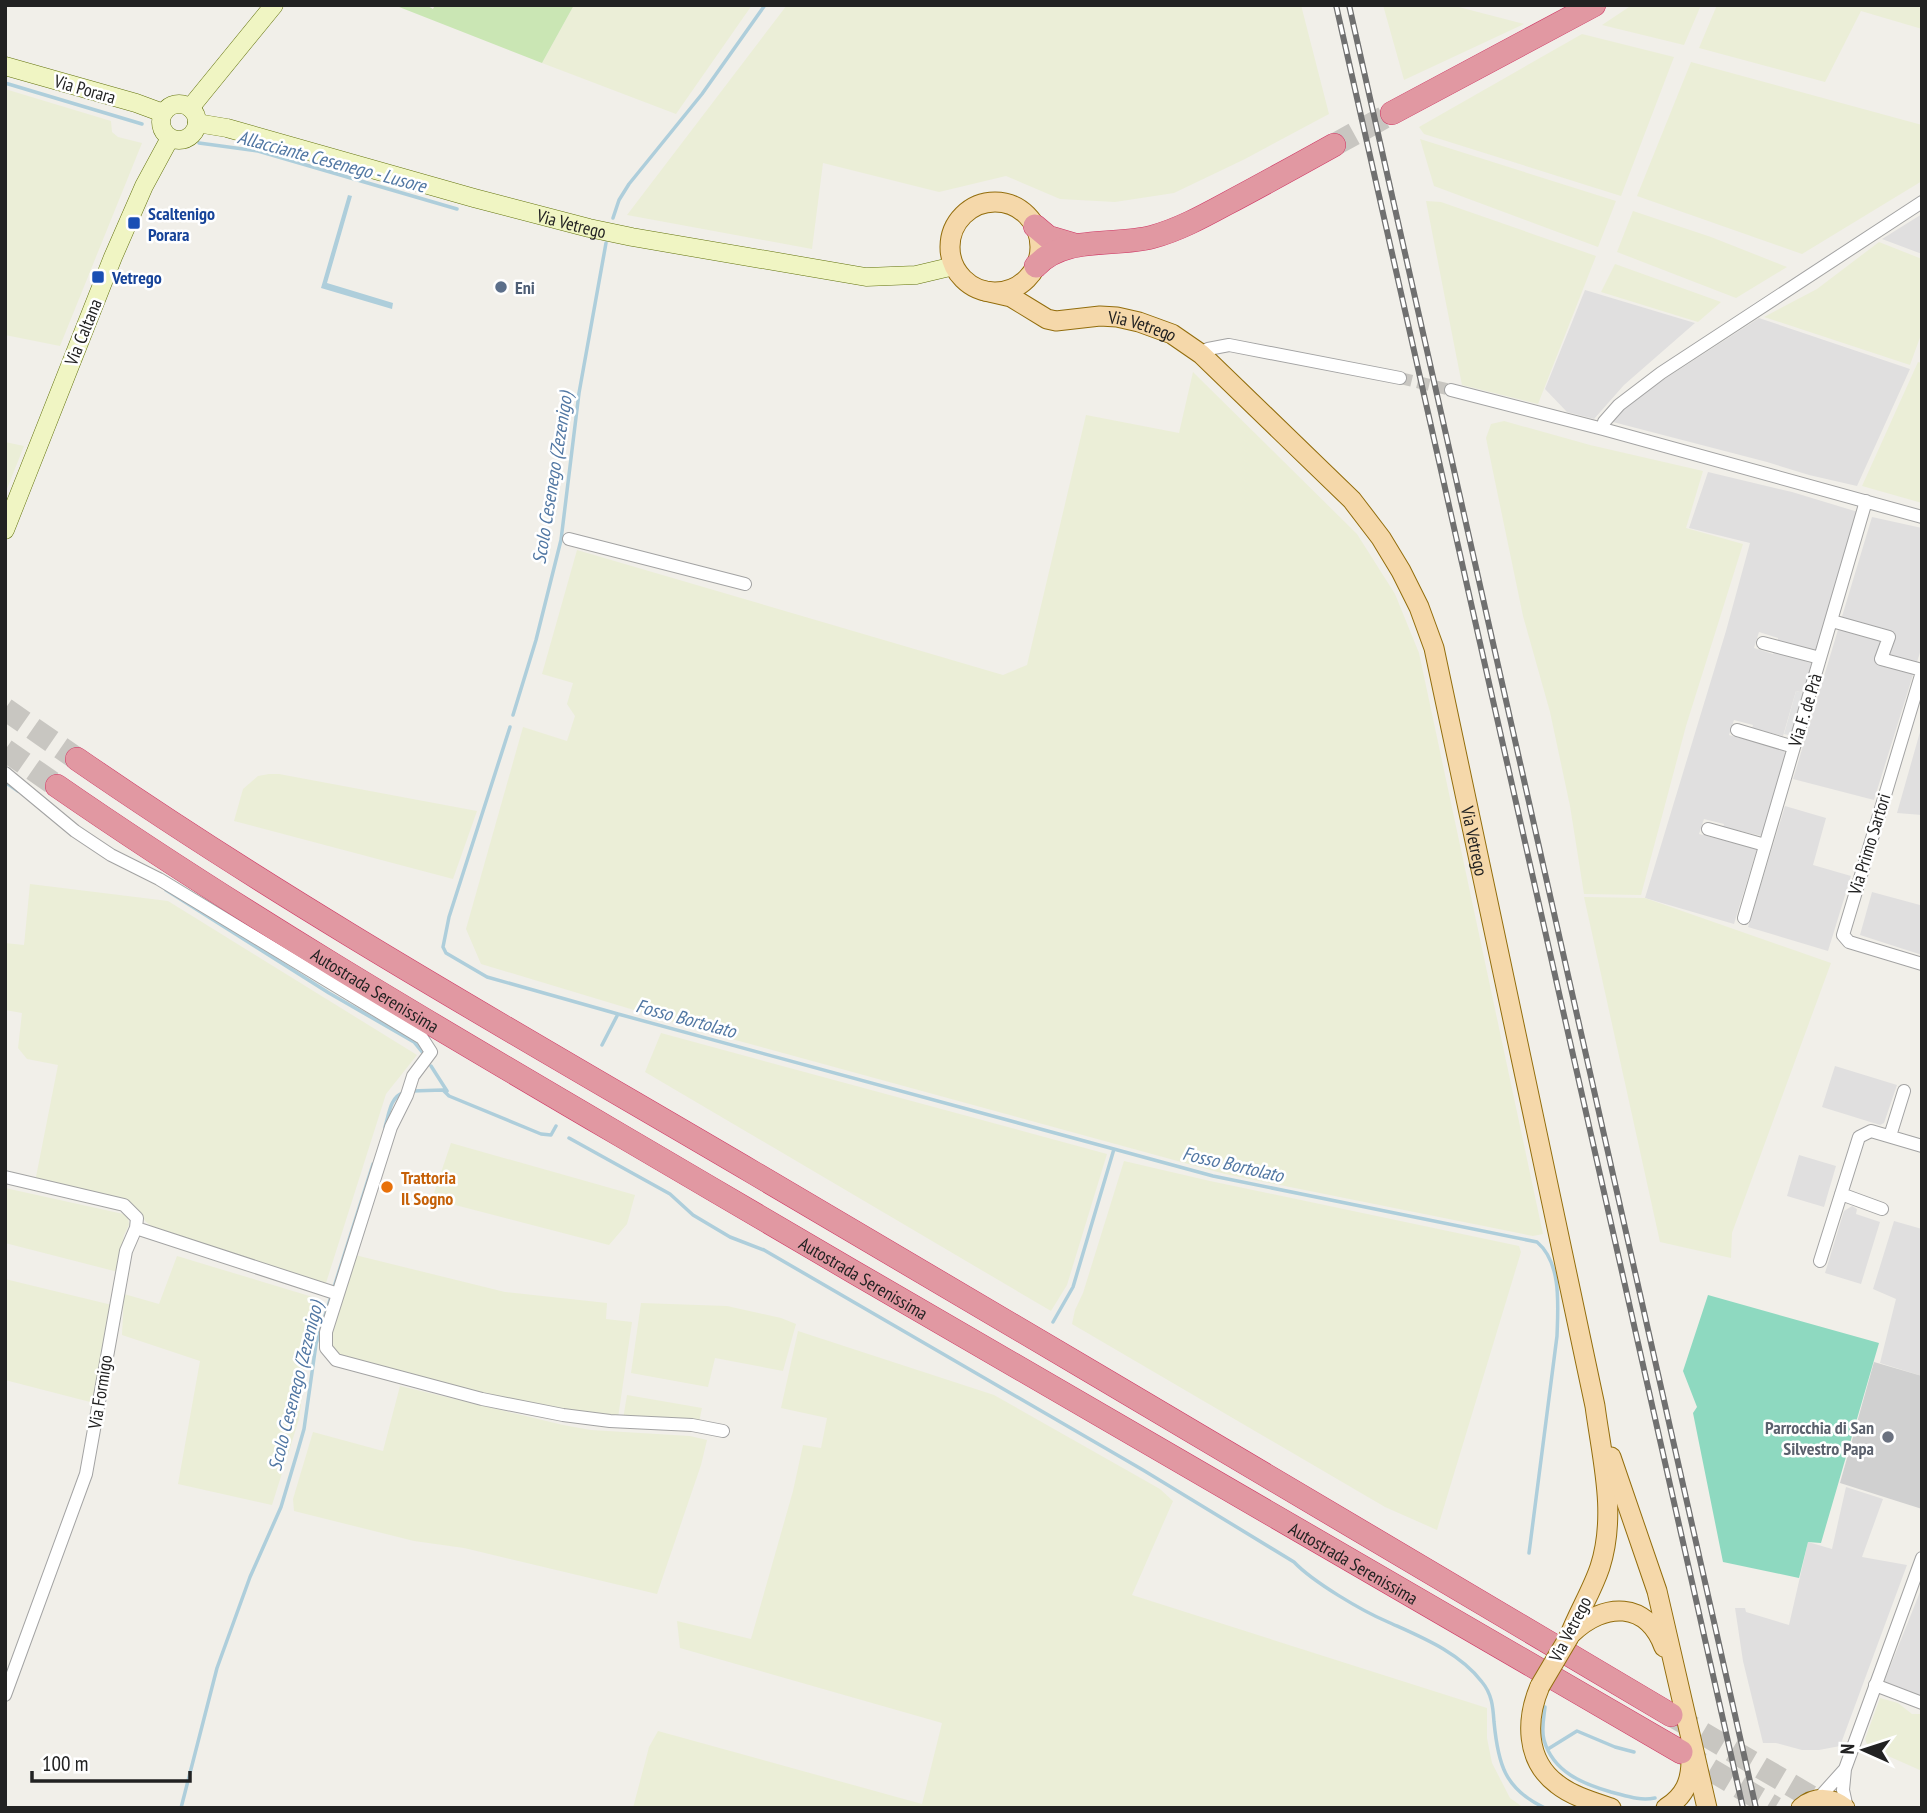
<svg xmlns="http://www.w3.org/2000/svg" width="1927" height="1813" viewBox="0 0 1927 1813" font-family="'PT Sans Narrow',sans-serif">
<style>
.residential{fill:#e0dfdf}
.religious{fill:#d0d0d0}
.farmland{fill:#ebeed7}
.grass{fill:#cae6b4}
.pitch{fill:#8ed9c0}
.parking{fill:#e2e2e2}
.water{fill:#aecedb}
.lines{fill:none;stroke-linecap:round;stroke-linejoin:round}
.stream{stroke:#aecedb;stroke-width:3.5}
.street-tunnel{stroke:#c8c6c1;stroke-width:12;stroke-dasharray:12 6;stroke-linecap:butt}
.highway-tunnel{stroke:#c8c6c1;stroke-width:23;stroke-dasharray:23 11;stroke-linecap:butt}
.street-casing{stroke:#a3a3a3;stroke-width:14}
.secondary-casing{stroke:#63730e;stroke-width:19}
.primary-casing{stroke:#936d0c;stroke-width:21}
.highway-casing{stroke:#ce3764;stroke-width:24}
.street{stroke:#fff;stroke-width:12}
.secondary{stroke:#f0f5c3;stroke-width:18}
.primary{stroke:#f5d8aa;stroke-width:19}
.highway{stroke:#e198a2;stroke-width:23}
.rail-casing{stroke:#707070;stroke-width:6}
.rail{stroke:#fff;stroke-width:3.5;stroke-dasharray:10;stroke-linecap:butt}
.primary-bridge-casing{stroke:#936d0c;stroke-width:21;stroke-linecap:butt}
.primary-bridge{stroke:#f5d8aa;stroke-width:19}
.transit-dot{fill:#1a4fb4;stroke:#fff;stroke-width:2.5}
.service-dot{fill:#5c6f8a;stroke:#fff;stroke-width:2.5}
.food-dot{fill:#e8710a;stroke:#fff;stroke-width:2.5}
.worship-dot{fill:#6b7280;stroke:#fff;stroke-width:2.5}
.labels{text-anchor:middle;dominant-baseline:central;stroke-width:5;stroke-linejoin:round;paint-order:stroke}
.street-label{font-size:18px;fill:#222;stroke:#fff}
.transit-label{font-size:18px;font-weight:bold;fill:#164399;stroke:#fff;text-anchor:start}
.service-label{font-size:18px;font-weight:bold;fill:#4e5e75;stroke:#fff;text-anchor:start}
.food-label{font-size:18px;font-weight:bold;fill:#c56008;stroke:#fff;text-anchor:start}
.worship-label{font-size:18px;font-weight:bold;fill:#5b616d;stroke:#fff;text-anchor:end}
.water-label{font-size:19px;font-style:italic;fill:#5177a3;stroke:#fff}
</style>
<rect width="100%" height="100%" fill="#f1efe9"/>
<path class="residential" d="M 1922,214 L 1922,254 L 1882,239 Z
M 1585,290 L 1695,323 L 1624,385 L 1594,419 L 1567,412 L 1545,389 Z
M 1759,318 L 1910,369 L 1857,486 L 1809,475 L 1767,462 L 1613,422 L 1614,418 L 1629,402 Z
M 1708,472 L 1792,492 L 1858,512 L 1818,649 L 1813,651 L 1778,641 L 1778,638 L 1759,632 L 1754,648 L 1773,654 L 1775,651 L 1813,664 L 1804,693 L 1796,691 L 1783,736 L 1752,728 L 1753,725 L 1734,720 L 1729,735 L 1783,749 L 1786,755 L 1762,836 L 1723,827 L 1724,824 L 1704,819 L 1699,834 L 1719,839 L 1720,837 L 1757,849 L 1734,924 L 1645,898 L 1726,631 L 1750,543 L 1689,528 Z
M 1872,517 L 1922,528 L 1922,646 L 1874,800 L 1793,779 Z
M 1922,725 L 1922,815 L 1897,813 Z
M 1785,806 L 1826,818 L 1813,865 L 1851,876 L 1828,951 L 1748,927 Z
M 1872,892 L 1920,905 L 1922,902 L 1922,955 L 1860,935 Z
M 1835,1066 L 1897,1085 L 1884,1123 L 1880,1125 L 1822,1107 Z
M 1799,1155 L 1836,1166 L 1824,1207 L 1787,1196 Z
M 1852,1206 L 1857,1209 L 1856,1214 L 1880,1222 L 1861,1284 L 1825,1273 L 1844,1211 Z
M 1894,1221 L 1922,1229 L 1922,1376 L 1880,1363 L 1896,1299 L 1873,1289 Z
M 1846,1487 L 1883,1499 L 1862,1557 L 1907,1565 L 1840,1746 L 1819,1750 L 1802,1750 L 1776,1743 L 1763,1743 L 1743,1661 L 1735,1608 L 1745,1608 L 1746,1612 L 1789,1625 L 1808,1542 L 1832,1549 Z
M 1922,1587 L 1922,1698 L 1884,1682 Z"/>
<path class="religious" d="M 1874,1362 L 1922,1376 L 1922,1509 L 1840,1483 Z"/>
<path class="farmland" d="M 574,5 L 752,5 L 676,114 L 542,63 Z
M 787,5 L 1301,5 L 1329,114 L 1245,159 L 1174,193 L 1115,202 L 1060,199 L 1006,176 L 939,192 L 823,163 L 812,249 L 627,215 Z
M 1383,5 L 1451,5 L 1524,24 L 1404,80 Z
M 1632,5 L 1701,5 L 1684,45 L 1602,25 Z
M 1717,5 L 1922,5 L 1922,29 L 1861,11 L 1825,82 L 1699,48 Z
M 1582,34 L 1674,57 L 1621,196 L 1424,134 L 1419,127 Z
M 1691,62 L 1922,125 L 1922,181 L 1802,254 L 1637,196 Z
M 5,89 L 111,121 L 112,132 L 118,137 L 142,143 L 60,346 L 5,335 Z
M 1420,139 L 1616,201 L 1598,247 L 1434,186 Z
M 1426,201 L 1441,202 L 1596,256 L 1538,404 L 1462,385 Z
M 1633,211 L 1711,237 L 1787,267 L 1736,298 L 1617,252 Z
M 1879,242 L 1922,259 L 1922,332 L 1910,365 L 1764,317 L 1817,289 Z
M 1615,264 L 1721,302 L 1698,322 L 1601,292 Z
M 1918,362 L 1922,363 L 1922,503 L 1862,486 Z
M 1193,372 L 1357,534 L 1395,594 L 1419,653 L 1543,1234 L 1533,1236 L 1225,1174 L 717,1035 L 481,964 L 466,929 L 523,727 L 567,741 L 575,716 L 567,704 L 573,683 L 542,674 L 577,550 L 1003,675 L 1027,665 L 1086,415 L 1179,433 Z
M 1504,421 L 1590,445 L 1703,471 L 1686,528 L 1743,544 L 1686,726 L 1641,895 L 1584,894 L 1570,806 L 1550,712 L 1523,616 L 1486,438 L 1491,424 Z
M 5,442 L 24,446 L 5,494 Z
M 269,774 L 279,774 L 477,811 L 453,879 L 234,821 L 243,789 L 258,776 Z
M 30,884 L 168,901 L 417,1055 L 386,1094 L 326,1283 L 159,1232 L 146,1222 L 130,1202 L 35,1182 L 58,1065 L 27,1059 L 18,1048 L 22,1013 L 5,1010 L 5,943 L 24,945 Z
M 1584,897 L 1645,898 L 1831,963 L 1732,1233 L 1731,1258 L 1660,1242 Z
M 661,1033 L 1107,1154 L 1067,1285 L 1051,1311 L 645,1072 Z
M 451,1143 L 635,1195 L 627,1224 L 609,1245 L 432,1199 Z
M 1124,1161 L 1210,1181 L 1519,1246 L 1521,1252 L 1437,1530 L 1385,1507 L 1072,1324 L 1075,1310 L 1083,1293 Z
M 5,1188 L 128,1215 L 129,1225 L 124,1235 L 118,1272 L 5,1243 Z
M 355,1255 L 505,1292 L 607,1303 L 606,1319 L 632,1322 L 618,1418 L 485,1394 L 337,1354 L 331,1344 L 332,1335 Z
M 177,1256 L 316,1298 L 319,1303 L 308,1347 L 299,1419 L 272,1505 L 178,1484 L 200,1361 L 122,1335 L 124,1294 L 159,1304 Z
M 5,1279 L 112,1305 L 94,1403 L 5,1380 Z
M 641,1303 L 727,1306 L 781,1318 L 796,1324 L 783,1371 L 715,1358 L 708,1387 L 631,1373 Z
M 798,1331 L 994,1395 L 1160,1489 L 1173,1501 L 1132,1595 L 1487,1708 L 1487,1738 L 1492,1763 L 1510,1798 L 1524,1808 L 633,1808 L 649,1747 L 658,1731 L 922,1804 L 942,1723 L 680,1648 L 677,1621 L 751,1639 L 793,1491 L 803,1445 L 821,1448 L 827,1418 L 781,1408 Z
M 400,1386 L 563,1425 L 591,1430 L 690,1436 L 707,1440 L 701,1465 L 657,1594 L 464,1548 L 414,1541 L 294,1511 L 293,1499 L 313,1432 L 383,1451 Z
M 627,1395 L 702,1408 L 699,1422 L 623,1419 Z
M 1880,1698 L 1898,1703 L 1912,1714 L 1922,1714 L 1922,1771 L 1868,1747 L 1865,1739 Z"/>
<path class="grass" d="M 394,5 L 426,5 L 433,9 L 435,5 L 574,5 L 542,63 Z"/>
<path class="pitch" d="M 1708,1295 L 1879,1343 L 1821,1543 L 1808,1542 L 1799,1578 L 1723,1562 L 1693,1413 L 1697,1407 L 1683,1371 Z"/>
<path class="parking" d="M 1796,691 L 1804,693 L 1792,736 L 1784,734 Z"/>
<path class="water" d="M 348,195 L 352,196 L 327,283 L 393,303 L 392,309 L 321,288 Z"/>
<g class="lines">
<path class="stream" d="M 5,83 L 142,124
M 199,143 L 258,151 L 457,209
M 613,218 L 619,200 L 629,184 L 702,94 L 765,5
M 513,715 L 536,640 L 561,540 L 579,393 L 606,243
M 510,727 L 449,917 L 443,947 L 446,953 L 487,977 L 618,1014 L 602,1045
M 5,782 L 18,791
M 166,890 L 329,993 L 414,1042 L 423,1053
M 618,1014 L 1213,1176 L 1537,1242 C 1562,1263 1558,1306 1557,1336 L 1529,1553
M 431,1066 L 447,1091
M 411,1091 L 443,1090 L 449,1096 L 541,1134 L 551,1135 L 556,1126
M 385,1127 C 389,1115 390,1097 403,1093
M 569,1138 L 670,1194 L 693,1215 L 730,1237 L 764,1250 L 1143,1470 L 1294,1562 C 1313,1582 1362,1611 1388,1622 C 1421,1637 1459,1652 1482,1682 C 1492,1694 1493,1707 1494,1722 C 1498,1763 1504,1789 1545,1808
M 1053,1322 L 1073,1287 L 1114,1149
M 1545,1707 C 1544,1717 1541,1730 1544,1740 C 1553,1772 1583,1784 1611,1792 C 1627,1796 1639,1801 1655,1798
M 1548,1749 L 1577,1731 L 1615,1747 L 1634,1752
M 181,1808 L 217,1668 L 250,1577 L 281,1507 L 298,1450 L 304,1429 L 316,1344 L 373,1164"/>
<path class="street-tunnel" d="M 1400,378 L 1451,390"/>
<path class="highway-tunnel" d="M 1334,145 L 1392,113
M 5,709 L 77,759
M 5,750 L 57,786
M 1673,1716 L 1830,1808
M 1681,1752 L 1775,1808"/>
<defs>
<path id="street" d="M 1201,354 L 1208,349 L 1229,345 L 1400,378
M 1451,390 L 1603,429 L 1922,517
M 1603,429 L 1604,422 L 1619,405 L 1661,373 L 1922,202
M 569,539 L 745,584
M 1832,621 L 1889,637 L 1881,659 L 1922,670
M 1763,643 L 1820,658
M 1922,672 L 1843,935 L 1849,942 L 1922,964
M 1737,730 L 1794,747
M 5,773 L 75,831 L 111,855 L 159,879 L 422,1038 L 431,1052 L 413,1076 L 407,1095 L 391,1127 L 326,1332 L 326,1348 L 336,1360 L 482,1399 L 563,1415 L 610,1421 L 692,1425 L 723,1431
M 1708,829 L 1765,845
M 1744,918 L 1866,501
M 1890,1136 L 1904,1091
M 5,1177 L 124,1205 L 137,1218 L 136,1228 L 126,1251 L 86,1474 L 5,1695
M 1841,1194 L 1882,1209
M 136,1228 L 338,1294
M 1820,1261 L 1859,1137 L 1871,1131 L 1922,1146
M 1875,1685 L 1922,1703
M 1818,1799 L 1845,1769
M 1847,1808 L 1843,1790 L 1845,1769 L 1922,1558"/>
<g id="secondary">
<path d="M 5,66 L 136,103 L 163,113"/>
<circle cx="179" cy="122" r="18"/>
<path d="M 190,108 L 274,5"/>
<path id="s1" d="M 197,123 L 227,128 L 474,198 L 589,228 L 632,237 L 866,277 L 916,275 L 954,266"/>
<path d="M 5,530 L 113,257 L 144,186 L 170,138"/>
</g>
<g id="primary">
<circle cx="995" cy="247" r="45"/>
<path id="s2" d="M 985,291 L 1011,297 L 1047,319 L 1056,321 L 1100,316 L 1117,317 L 1139,322 L 1172,334 L 1201,354 L 1352,500 L 1381,538 L 1401,571 L 1419,607 L 1434,648 L 1595,1406 C 1602,1459 1617,1514 1600,1567 C 1592,1591 1578,1613 1569,1637"/>
<path d="M 1611,1457 L 1657,1591 L 1707,1808"/>
<path d="M 1572,1633 C 1604,1602 1647,1601 1664,1647"/>
<path d="M 1540,1686 C 1526,1719 1525,1760 1557,1784 C 1572,1796 1593,1802 1611,1808"/>
<path d="M 1666,1808 C 1685,1796 1691,1781 1691,1760"/>
<path d="M 1801,1808 C 1815,1796 1832,1797 1845,1808"/>
</g>
<g id="highway">
<path d="M 1392,113 L 1594,5"/>
<path d="M 1035,226 L 1048,237 L 1075,245"/>
<path d="M 1036,266 C 1064,235 1114,247 1152,237 C 1178,230 1202,217 1226,204 C 1262,185 1298,165 1334,145"/>
<path d="M 77,759 C 294,909 526,1039 754,1173 C 1060,1353 1366,1534 1671,1715"/>
<path id="s3" d="M 57,786 C 268,932 491,1059 712,1189 C 1034,1378 1357,1565 1681,1752"/>
</g>
</defs>
<use href="#street" class="street-casing"/>
<use href="#secondary" class="secondary-casing"/>
<use href="#primary" class="primary-casing"/>
<use href="#highway" class="highway-casing"/>
<use href="#street" class="street"/>
<use href="#secondary" class="secondary"/>
<use href="#primary" class="primary"/>
<use href="#highway" class="highway"/>
<defs>
<path id="rail" d="M 1336,5 L 1743,1808
M 1349,5 L 1756,1808"/>
</defs>
<use href="#rail" class="rail-casing"/>
<use href="#rail" class="rail"/>
<defs>
<path id="primary-bridge" d="M 1540,1686 L 1569,1637"/>
</defs>
<use href="#primary-bridge" class="primary-bridge-casing"/>
<use href="#primary-bridge" class="primary-bridge"/>
</g>
<g class="transit-dot">
<rect x="127" y="216" width="14" height="14" rx="3.5"/>
<rect x="91" y="270" width="14" height="14" rx="3.5"/>
</g>
<circle class="service-dot" cx="501" cy="287" r="7"/>
<circle class="food-dot" cx="387" cy="1187" r="7"/>
<circle class="worship-dot" cx="1888" cy="1437" r="7"/>
<g class="labels">
<g class="street-label">
<text transform="translate(85 89) rotate(16)">Via Porara</text>
<text stroke="none"><textPath href="#s1" startOffset="388">Via Vetrego</textPath></text>
<text stroke="none"><textPath href="#s2" startOffset="166">Via Vetrego</textPath></text>
<text transform="translate(83 332) rotate(-68)">Via Caltana</text>
<text transform="translate(1805 710) rotate(-73)">Via F. de Prà</text>
<text stroke="none"><textPath href="#s2" startOffset="810">Via Vetrego</textPath></text>
<text transform="translate(1869 844) rotate(-73)">Via Primo Sartori</text>
<text stroke="none"><textPath href="#s3" startOffset="378">Autostrada Serenissima</textPath></text>
<text stroke="none"><textPath href="#s3" startOffset="945">Autostrada Serenissima</textPath></text>
<text transform="translate(100 1392) rotate(-81)">Via Formigo</text>
<text stroke="none"><textPath href="#s3" startOffset="1512">Autostrada Serenissima</textPath></text>
<text transform="translate(1570 1629) rotate(-63)">Via Vetrego</text>
</g>
<g class="transit-label">
<text x="148" y="213">Scaltenigo<tspan x="148" dy="21">Porara</tspan></text>
<text x="112" y="277">Vetrego</text>
</g>
<g class="service-label">
<text x="515" y="287">Eni</text>
</g>
<g class="food-label">
<text x="401" y="1177">Trattoria<tspan x="401" dy="21">Il Sogno</tspan></text>
</g>
<g class="worship-label">
<text x="1874" y="1427">Parrocchia di San<tspan x="1874" dy="21">Silvestro Papa</tspan></text>
</g>
<g class="water-label">
<text transform="translate(332 161) rotate(15)">Allacciante Cesenego - Lusore</text>
<text transform="translate(552 478) rotate(-81)">Scolo Cesenego (Zezenigo)</text>
<text transform="translate(686 1018) rotate(15)">Fosso Bortolato</text>
<text transform="translate(1233 1164) rotate(13)">Fosso Bortolato</text>
<text transform="translate(295 1386) rotate(-76)">Scolo Cesenego (Zezenigo)</text>
</g>
</g>
<rect width="1927" height="1813" fill="none" stroke="#222222" stroke-width="14"/>
<g transform="translate(1864 1750) rotate(273)" stroke="#ffffff" stroke-width="5" paint-order="stroke">
<path d="M0-5L12 26L0 18L-12 26Z" fill="#222222"/>
<text y="-10" font-size="19" font-weight="bold" text-anchor="middle" fill="#222222">N</text>
</g>
<path d="M32 1771v10h158v-10" fill="none" stroke="#222222" stroke-width="3.5"/>
<text x="42" y="1771" font-size="21" fill="#222222" stroke="#ffffff" stroke-width="5" paint-order="stroke">100 m</text>
</svg>
